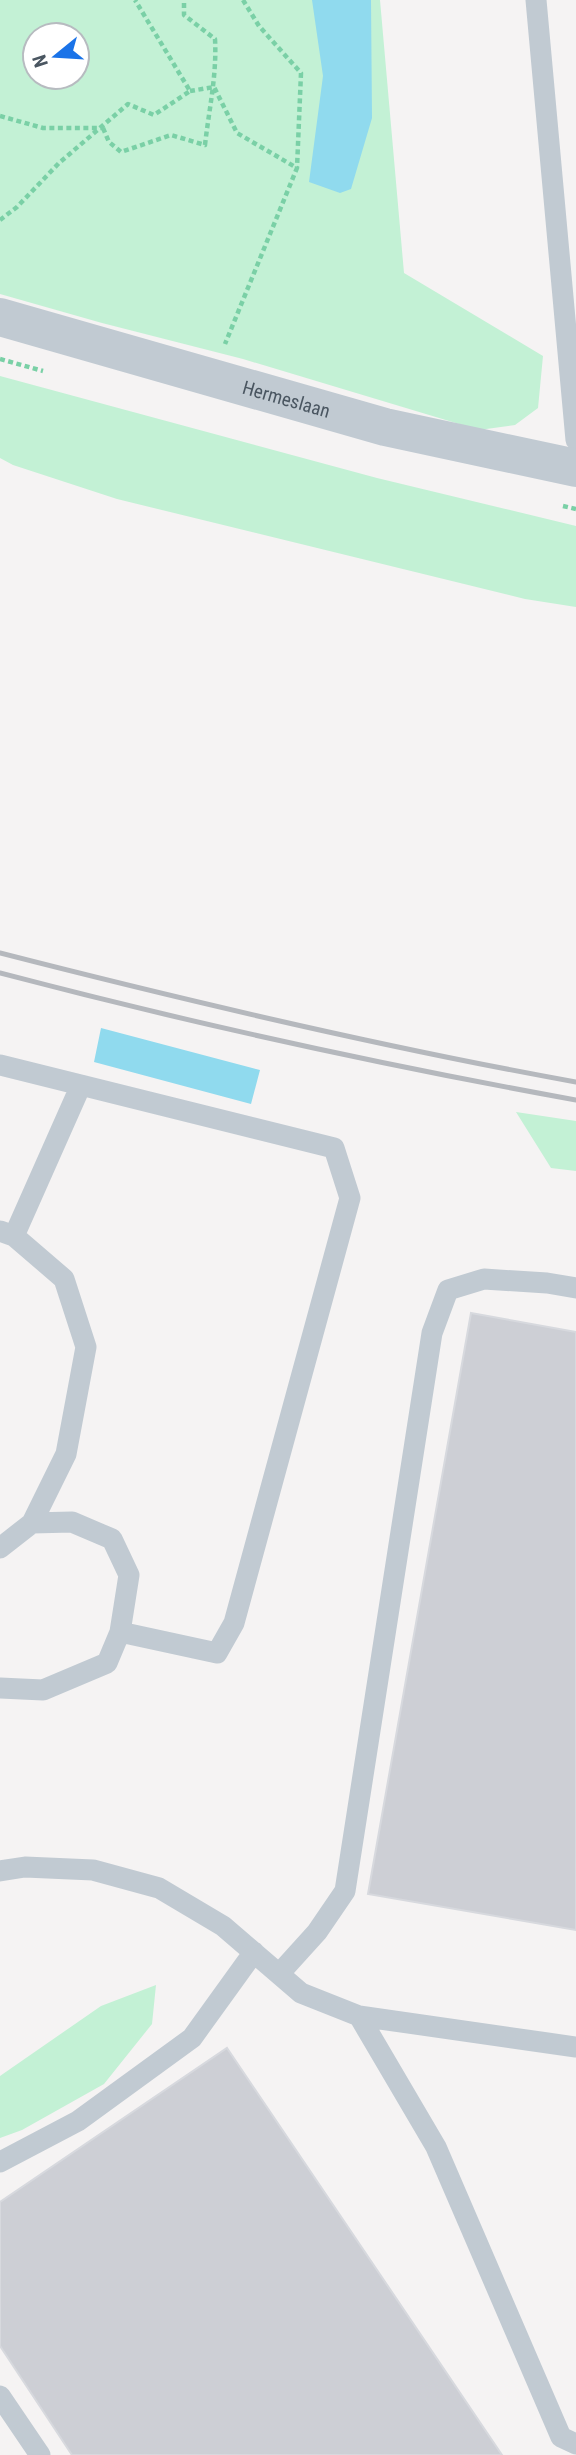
<svg xmlns="http://www.w3.org/2000/svg" width="576" height="2455" viewBox="0 0 576 2455" font-family="'Roboto Condensed',sans-serif">
<style>
.green{fill:#c3f1d5;fill-rule:evenodd}
.water{fill:#90daee}
.building{fill:#cdcfd5;stroke:#d7d9de;stroke-width:2}
.lines{fill:none;stroke-linecap:round;stroke-linejoin:round}
.path{stroke:#7ad0a6;stroke-width:4.5;stroke-dasharray:5 3.5;stroke-linecap:butt}
.service{stroke:#c1cad2;stroke-width:21}
.tertiary{stroke:#c1cad2;stroke-width:38}
.rail{stroke:#b5b8bd;stroke-width:5}
.labels{text-anchor:middle;dominant-baseline:central;stroke-width:5;stroke-linejoin:round;paint-order:stroke}
.street-label{font-size:19px;fill:#4a5661;stroke:#fff}
</style>
<rect width="100%" height="100%" fill="#f5f3f3"/>
<path class="green" d="M 0,0 L 380,0 L 404,273 L 543,356 L 538,408 L 515,425 L 479,430 L 243,359 L 102,323 L 0,294 ZM 35,35 L 77,35 L 77,77 L 35,77 Z
M 0,376 L 377,478 L 576,526 L 576,607 L 525,599 L 117,499 L 13,465 L 0,458 Z
M 516,1112 L 576,1121 L 576,1171 L 551,1168 Z
M 156,1985 L 152,2024 L 104,2084 L 22,2130 L 0,2138 L 0,2076 L 101,2006 Z"/>
<path class="water" d="M 312,0 L 371,0 L 372,118 L 351,189 L 340,193 L 309,182 L 323,76 Z
M 101,1028 L 260,1070 L 251,1104 L 94,1062 Z"/>
<path class="building" d="M 471,1313 L 576,1332 L 576,1930 L 368,1894 Z
M 227,2048 L 502,2455 L 72,2455 L 0,2346 L 0,2202 Z"/>
<g class="lines">
<path class="path" d="M 243,0 L 259,26 L 301,73 L 297,168
M 190,91 L 214,87 L 237,133 L 297,168 L 225,344
M 0,116 L 43,128 L 102,128
M 103,128 L 109,142 L 121,152 L 171,135 L 205,145 C 209,109 217,75 215,39 L 184,15 L 184,0
M 0,220 L 17,207 L 59,163 L 128,104 L 154,115 L 190,91 L 135,0
M 0,359 L 43,371
M 563,506 L 576,509"/>
<path class="service" d="M 536,0 L 576,440
M 0,1065 L 334,1148 L 350,1198 L 234,1623 L 217,1653 L 120,1632 L 129,1575 L 112,1539 L 72,1522 L 32,1523 L 0,1548
M 0,1231 L 14,1236 L 64,1279 L 86,1347 L 66,1454 L 32,1523
M 14,1236 L 81,1085
M 0,1688 L 43,1690 L 107,1663 L 120,1632
M 0,1871 L 25,1867 L 93,1870 L 159,1888 L 223,1926 L 301,1993 L 359,2016 L 576,2047
M 279,1974 L 317,1932 L 345,1891 L 432,1333 L 448,1290 L 484,1279 L 547,1283 L 576,1288
M 359,2016 L 436,2147 L 561,2437 L 576,2444
M 0,2162 L 78,2121 L 192,2038 L 254,1952
M 0,2396 L 40,2455"/>
<path class="tertiary" id="s1" d="M 0,317 L 385,427 L 576,468"/>
<path class="rail" d="M 0,953 C 191,1002 382,1047 576,1082
M 0,973 C 190,1023 383,1065 576,1100"/>
</g>
<g class="labels">
<g class="street-label">
<text stroke="none"><textPath href="#s1" startOffset="298">Hermeslaan</textPath></text>
</g>
</g>
<g transform="translate(56 56) rotate(252)"><circle r="33" fill="#ffffff" stroke="#b7bbc0" stroke-width="2"/>
<path d="M0-5L12 26L0 18L-12 26Z" fill="#1a73e8"/>
<text y="-10" font-size="19" font-weight="bold" text-anchor="middle" fill="#4a5661">N</text>
</g>
</svg>
